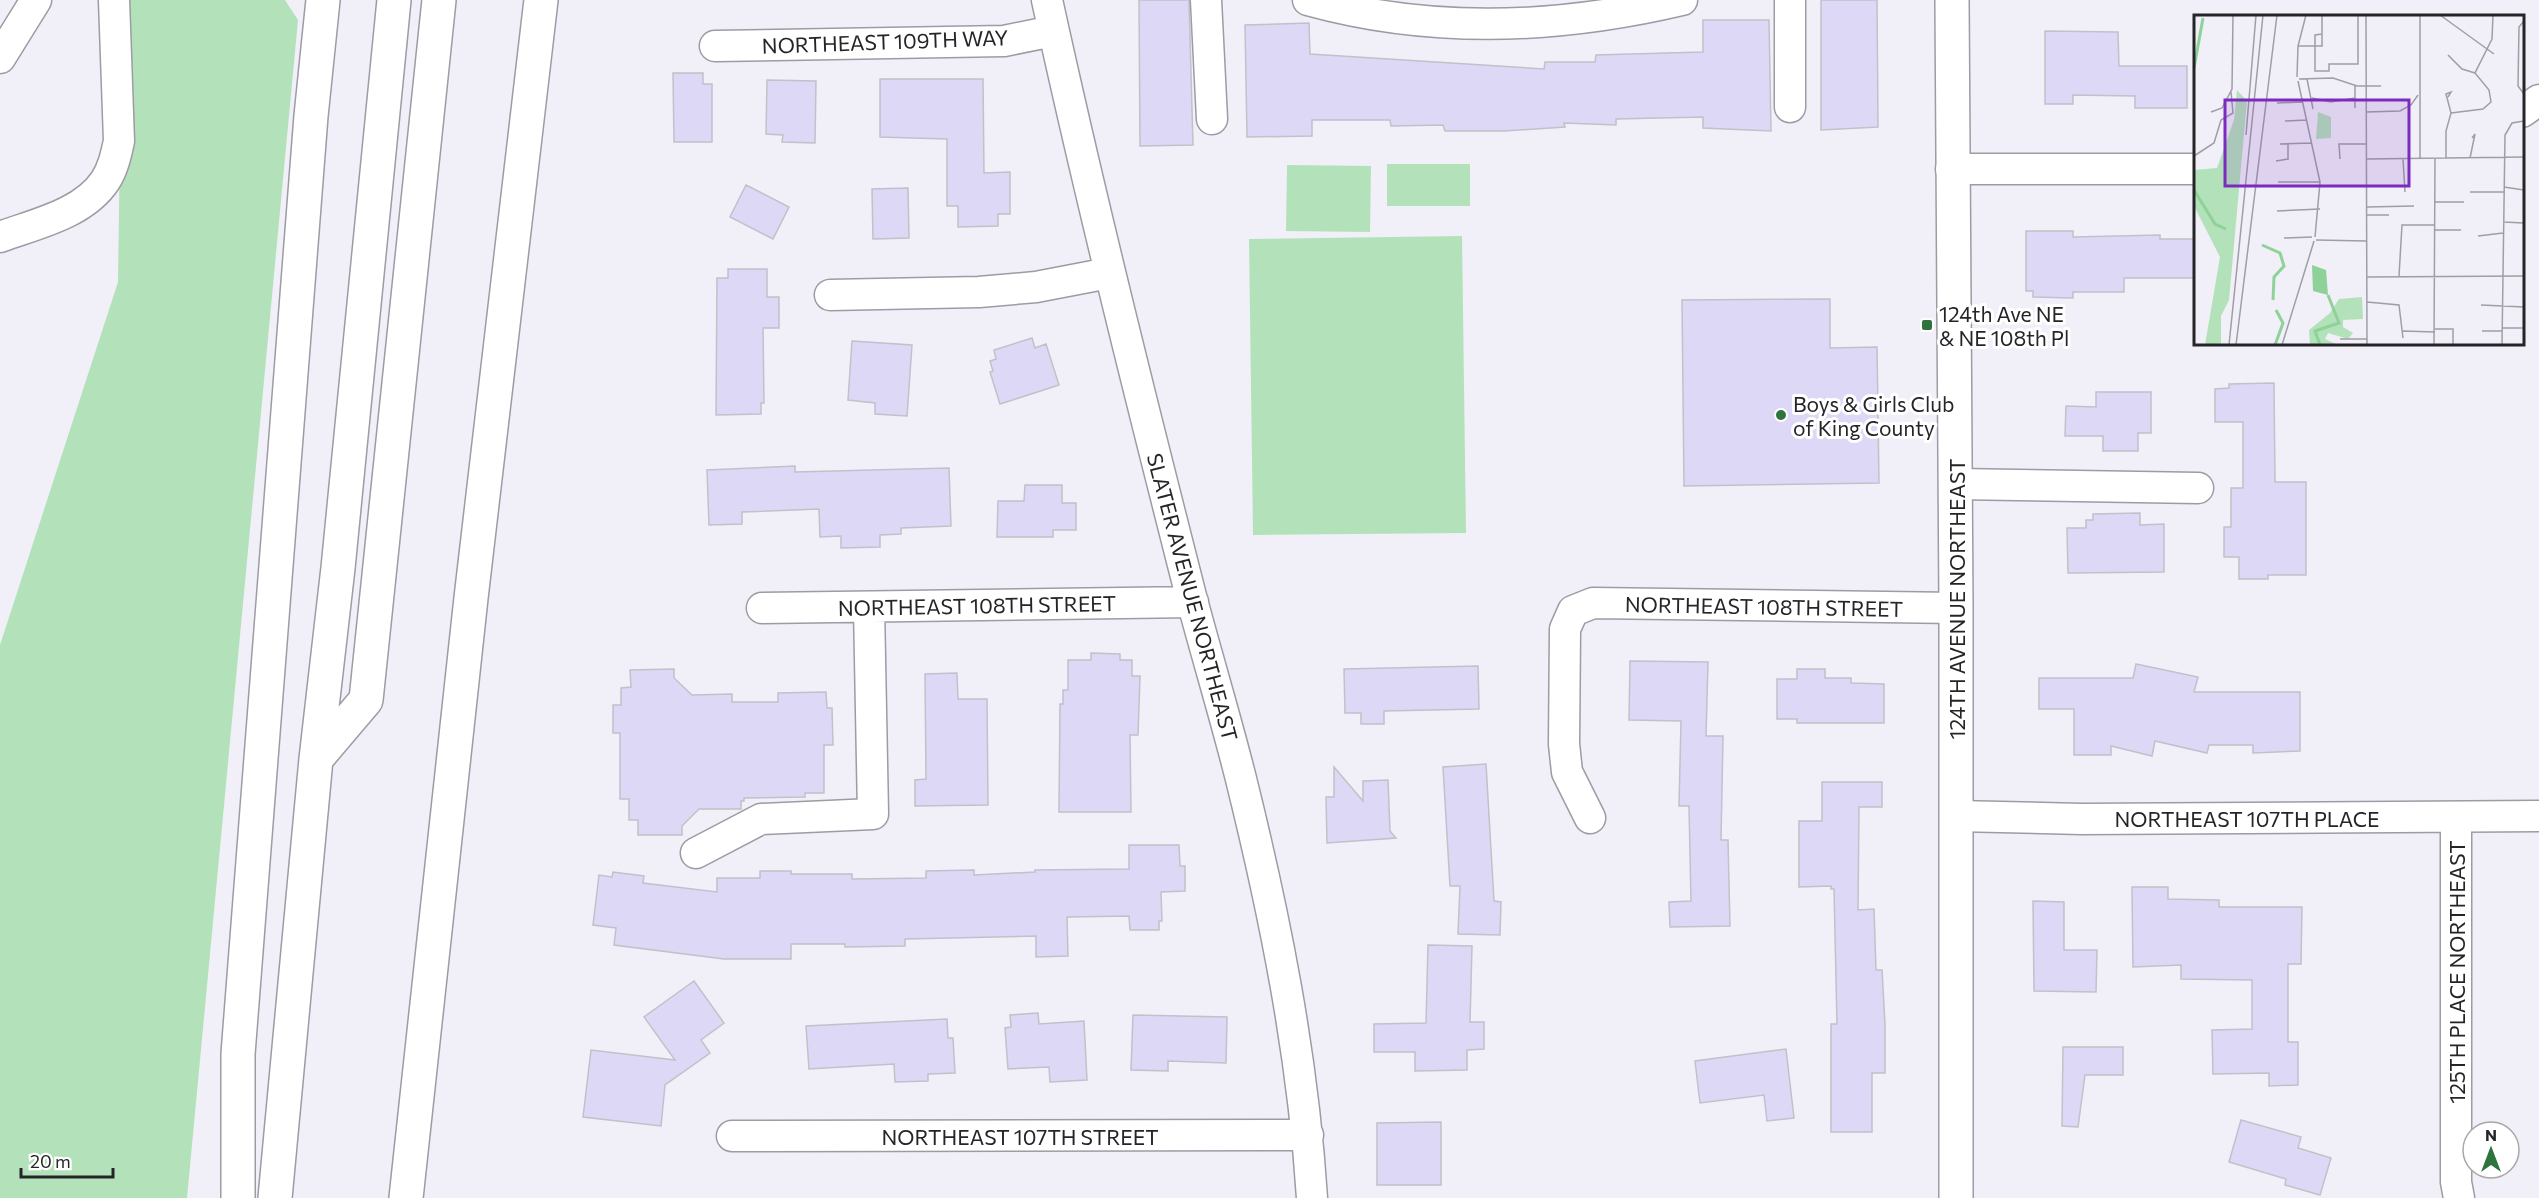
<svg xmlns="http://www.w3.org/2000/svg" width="2539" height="1198" viewBox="0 0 2539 1198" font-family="Commissioner,sans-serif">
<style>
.green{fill:#b3e2ba}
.building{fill:#ded8f7;stroke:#c2c0c9;stroke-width:1.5}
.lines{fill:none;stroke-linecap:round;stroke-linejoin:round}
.street-casing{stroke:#9d9ba4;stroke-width:33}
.secondary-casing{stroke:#9d9ba4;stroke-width:36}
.highway-casing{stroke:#9d9ba4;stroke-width:36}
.street{stroke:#fff;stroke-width:30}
.secondary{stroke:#fff;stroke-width:33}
.highway{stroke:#fff;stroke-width:33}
.poi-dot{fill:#2f743f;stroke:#fff;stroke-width:2}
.labels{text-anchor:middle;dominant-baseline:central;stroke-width:6;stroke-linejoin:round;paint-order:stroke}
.street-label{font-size:21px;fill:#252528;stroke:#fff}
.poi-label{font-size:21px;fill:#252528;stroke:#fff;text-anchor:start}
.inset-river{fill:none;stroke:#8ed299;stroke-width:3}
.inset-road{fill:none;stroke:#9f9ea5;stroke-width:1.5}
.view{fill:#7b2cbf;fill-opacity:0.15;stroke:#7b2cbf;stroke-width:3}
.inset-edge{fill:none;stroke:#252528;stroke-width:3}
</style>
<rect width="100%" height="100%" fill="#f1eff8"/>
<path class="green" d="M 122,0 L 285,0 L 298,20 L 187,1198 L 0,1198 L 0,645 L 118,282 Z
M 1387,164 L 1470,164 L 1470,206 L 1387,206 Z
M 1287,165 L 1371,166 L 1370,232 L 1286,231 Z
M 1462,236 L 1466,533 L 1253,535 L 1249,239 Z"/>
<path class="building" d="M 1139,0 L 1189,0 L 1193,145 L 1140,146 Z
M 1821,0 L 1877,0 L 1878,127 L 1821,130 Z
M 1703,20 L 1769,20 L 1771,131 L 1703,128 L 1703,117 L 1616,119 L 1616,125 L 1564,123 L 1565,127 L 1504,131 L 1445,131 L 1443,125 L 1391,126 L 1390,120 L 1312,120 L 1312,136 L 1247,137 L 1245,25 L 1309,23 L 1310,54 L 1544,69 L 1545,62 L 1595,62 L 1596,55 L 1703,52 Z
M 2045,31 L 2118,32 L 2119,66 L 2187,66 L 2187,108 L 2135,108 L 2135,96 L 2073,95 L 2073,104 L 2045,104 Z
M 673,73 L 703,73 L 703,84 L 712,84 L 712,142 L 674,142 Z
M 880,79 L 983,79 L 984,173 L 1010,172 L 1010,214 L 998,214 L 998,226 L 958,227 L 958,206 L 947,206 L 947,139 L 880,137 Z
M 767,80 L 816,81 L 815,143 L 782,142 L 783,135 L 766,134 Z
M 746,185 L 789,207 L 773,239 L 730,217 Z
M 908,188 L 909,238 L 873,239 L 872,189 Z
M 2026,231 L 2073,231 L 2073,237 L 2160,235 L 2160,239 L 2196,239 L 2196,278 L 2124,278 L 2124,292 L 2073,292 L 2073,298 L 2033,297 L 2033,291 L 2026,291 Z
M 728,269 L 767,269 L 767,297 L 779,297 L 779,328 L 763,328 L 764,403 L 761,403 L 761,414 L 716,415 L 717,278 L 728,278 Z
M 1830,299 L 1830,348 L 1877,347 L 1879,483 L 1684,486 L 1682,300 Z
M 1032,338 L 1035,348 L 1046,344 L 1059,385 L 1000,404 L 990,372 L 993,371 L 990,361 L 996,359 L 994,350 Z
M 852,341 L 912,345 L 907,416 L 875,414 L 875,403 L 848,400 Z
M 2274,383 L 2275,482 L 2306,482 L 2306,575 L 2268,575 L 2268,579 L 2239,579 L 2239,557 L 2224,557 L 2224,527 L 2231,527 L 2231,488 L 2243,488 L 2243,422 L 2215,422 L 2215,389 L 2229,388 L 2229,384 Z
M 2096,392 L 2151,392 L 2151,433 L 2138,433 L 2138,451 L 2103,451 L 2103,436 L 2065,436 L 2066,406 L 2096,407 Z
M 795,466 L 795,472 L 949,468 L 951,526 L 901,528 L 901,534 L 880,535 L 880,547 L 841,548 L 841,536 L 820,537 L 819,509 L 742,512 L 742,524 L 709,525 L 707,470 Z
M 1025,485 L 1062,485 L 1062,503 L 1076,503 L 1076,530 L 1053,530 L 1053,537 L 997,537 L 998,501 L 1024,501 Z
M 2140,513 L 2140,525 L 2164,524 L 2164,572 L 2068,573 L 2067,528 L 2086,528 L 2086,520 L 2093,520 L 2093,514 Z
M 1091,653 L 1120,654 L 1120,660 L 1132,660 L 1132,676 L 1140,676 L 1138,735 L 1130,735 L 1131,812 L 1059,812 L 1060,704 L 1063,704 L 1063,690 L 1068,690 L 1068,660 L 1091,660 Z
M 1630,661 L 1708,662 L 1706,736 L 1723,736 L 1721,840 L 1728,840 L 1730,926 L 1670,927 L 1669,902 L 1691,901 L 1689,806 L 1679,806 L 1681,721 L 1629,720 Z
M 2136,664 L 2198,677 L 2194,692 L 2300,692 L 2300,751 L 2253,753 L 2253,745 L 2209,745 L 2207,753 L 2155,741 L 2152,756 L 2111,746 L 2111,755 L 2074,755 L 2074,709 L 2039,709 L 2039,678 L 2133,678 Z
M 1478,666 L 1479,709 L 1384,711 L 1384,724 L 1361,724 L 1361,713 L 1345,713 L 1344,669 Z
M 674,669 L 674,678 L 692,695 L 732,694 L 732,702 L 778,702 L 778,693 L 826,692 L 827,708 L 832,708 L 833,745 L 824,745 L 824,793 L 805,793 L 805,797 L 744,798 L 744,801 L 741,801 L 741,809 L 699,809 L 682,826 L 682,835 L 638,835 L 638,820 L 629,820 L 629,799 L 620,799 L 620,733 L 613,733 L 613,705 L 621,705 L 621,688 L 631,687 L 630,670 Z
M 1797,669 L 1825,669 L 1825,678 L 1851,678 L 1851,683 L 1884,684 L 1884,723 L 1797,723 L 1797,719 L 1777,719 L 1777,679 L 1797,679 Z
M 957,673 L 958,699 L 987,699 L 988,805 L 915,806 L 915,780 L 926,779 L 925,674 Z
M 1486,764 L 1494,901 L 1501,902 L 1500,935 L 1458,934 L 1460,886 L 1450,886 L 1443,767 Z
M 1334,767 L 1363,801 L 1363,781 L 1388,780 L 1390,831 L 1396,838 L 1327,843 L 1326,797 L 1334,797 Z
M 1822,782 L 1882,782 L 1882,807 L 1859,807 L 1858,910 L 1874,909 L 1876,970 L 1882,970 L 1885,1024 L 1885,1073 L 1872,1073 L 1872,1132 L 1831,1132 L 1831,1024 L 1837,1024 L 1834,889 L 1831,889 L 1831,886 L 1799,887 L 1799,821 L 1822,821 Z
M 1129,845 L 1179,845 L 1180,866 L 1185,866 L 1185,891 L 1161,892 L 1162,921 L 1159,921 L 1159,930 L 1130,930 L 1129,916 L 1067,917 L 1068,956 L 1036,957 L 1036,936 L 905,939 L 905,946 L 845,947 L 845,944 L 791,944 L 791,959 L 724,959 L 614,945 L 616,928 L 593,925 L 599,875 L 612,877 L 613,872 L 644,876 L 643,883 L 717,892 L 717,878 L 760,878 L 760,871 L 791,871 L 791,874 L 852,874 L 852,879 L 926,878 L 926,871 L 974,870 L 974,875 L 1035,872 L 1035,870 L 1129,869 Z
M 2132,887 L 2168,887 L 2168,899 L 2219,900 L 2219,907 L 2302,907 L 2301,964 L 2288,964 L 2288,1042 L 2298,1042 L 2298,1085 L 2269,1086 L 2269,1073 L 2213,1074 L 2212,1030 L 2252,1029 L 2252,980 L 2181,979 L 2181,965 L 2133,967 Z
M 2033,901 L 2064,902 L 2064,950 L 2097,950 L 2096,992 L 2034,991 Z
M 1428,945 L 1472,946 L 1470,1022 L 1484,1022 L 1484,1049 L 1467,1050 L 1467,1070 L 1415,1071 L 1415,1052 L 1374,1052 L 1374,1024 L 1426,1023 Z
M 694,981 L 724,1023 L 701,1040 L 710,1053 L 665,1085 L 661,1126 L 583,1117 L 591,1050 L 675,1060 L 644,1017 Z
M 1038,1013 L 1039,1024 L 1084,1021 L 1087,1080 L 1050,1082 L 1049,1067 L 1008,1069 L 1005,1028 L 1011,1027 L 1010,1015 Z
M 1133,1015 L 1227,1017 L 1226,1063 L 1168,1061 L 1168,1071 L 1131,1070 Z
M 947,1019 L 948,1038 L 953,1038 L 955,1073 L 928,1074 L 928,1081 L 895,1082 L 894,1064 L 809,1069 L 806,1026 Z
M 2063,1047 L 2123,1047 L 2123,1075 L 2085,1075 L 2078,1127 L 2062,1126 Z
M 1786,1049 L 1794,1118 L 1767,1121 L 1764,1095 L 1700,1103 L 1695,1061 Z
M 2241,1120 L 2301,1137 L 2298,1148 L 2331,1158 L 2320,1195 L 2285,1185 L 2286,1179 L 2229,1162 Z
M 1441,1122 L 1441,1185 L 1377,1185 L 1377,1123 Z"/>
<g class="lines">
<defs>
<path id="street" d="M 1047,0 C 1091,201 1141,400 1192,600 C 1208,660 1226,719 1241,779 C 1275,916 1303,1056 1312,1198
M 1206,0 L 1212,119
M 1308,0 C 1431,34 1559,29 1682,0
M 715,46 L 1004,41 L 1053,31
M 0,58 L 36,0
M 1790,107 L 1790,0
M 2522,112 L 2539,100
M 1951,169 L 2196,169
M 0,237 C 35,224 83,214 105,181 C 113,169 116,155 119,141 L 114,0
M 830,295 L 979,292 L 1036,287 L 1109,273
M 1956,484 L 2198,488
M 762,608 L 1193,602
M 1956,816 L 2082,819 L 2539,816
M 2456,817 L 2456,1182 L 2459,1198
M 1590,818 L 1567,772 L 1564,744 L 1565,629 L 1573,611 L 1593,603 L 1956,608
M 696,853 L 761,819 L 873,814 L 869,607
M 732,1136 L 1308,1135"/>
<path id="secondary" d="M 1952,0 L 1956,608 L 1956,1198"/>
<path id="highway" d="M 316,759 L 366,700 L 439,0
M 238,1198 L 238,1054 L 311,116 L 323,0
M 275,1198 L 316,759 L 338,568 L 394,0
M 406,1198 L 471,598 L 541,0"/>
</defs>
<use href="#street" class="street-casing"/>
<use href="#secondary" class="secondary-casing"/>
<use href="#highway" class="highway-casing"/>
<use href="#street" class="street"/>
<use href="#secondary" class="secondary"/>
<use href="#highway" class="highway"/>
</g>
<g class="poi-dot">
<rect x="1921" y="319" width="12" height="12" rx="3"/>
<circle cx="1781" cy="415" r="6"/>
</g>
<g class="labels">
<g class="street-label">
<text transform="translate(885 41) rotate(-2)">NORTHEAST 109TH WAY</text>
<text transform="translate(1193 597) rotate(75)">SLATER AVENUE NORTHEAST</text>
<text transform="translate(1956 599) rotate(-90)">124TH AVENUE NORTHEAST</text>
<text transform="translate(977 605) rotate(-1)">NORTHEAST 108TH STREET</text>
<text transform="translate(1764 606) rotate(1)">NORTHEAST 108TH STREET</text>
<text x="2247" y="818">NORTHEAST 107TH PLACE</text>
<text transform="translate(2456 972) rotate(-90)">125TH PLACE NORTHEAST</text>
<text x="1020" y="1136">NORTHEAST 107TH STREET</text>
</g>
<g class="poi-label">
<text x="1939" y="313">124th Ave NE<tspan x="1939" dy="24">&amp; NE 108th Pl</tspan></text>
<text x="1793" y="403">Boys &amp; Girls Club<tspan x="1793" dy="24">of King County</tspan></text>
</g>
</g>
<g transform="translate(2194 15)">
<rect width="330" height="330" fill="#f1eff8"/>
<path d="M 43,75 L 53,86 L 35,285 L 27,301 L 27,330 L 11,330 L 26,242 L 0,191 L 0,155 L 23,153 L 40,105 ZM 124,97 L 137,102 L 137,123 L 122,124 ZM 168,282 L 169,304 L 149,305 L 149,312 L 159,318 L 154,324 L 134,318 L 131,324 L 144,330 L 116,330 L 115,315 L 136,298 L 145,284 Z" fill="#b3e2ba"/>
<path d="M 118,250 L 132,255 L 134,280 L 119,276 Z" fill="#8ed299"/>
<path class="inset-river" d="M 0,53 L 9,3M 0,175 L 21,209 L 32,214M 68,230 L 86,238 L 90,251 L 80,262 L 79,285M 81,330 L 89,308 L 82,295M 126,330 L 121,316 L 145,308 L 134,280"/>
<path class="inset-road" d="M 172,0 L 173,330M 246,0 L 300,39M 330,6 L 325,12 L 324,71 L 330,79M 128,19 L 121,20 L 121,56 L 135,56 L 135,49 L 164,49 L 164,0M 104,31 L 128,31 L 128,0M 254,40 L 268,54 L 281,58M 103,62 L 104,31 L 112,0M 105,64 L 139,63 L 163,71 L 187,71M 113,64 L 119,94M 104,66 L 126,167 L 121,222M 118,83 L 137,87 L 161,83M 83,88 L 108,87M 161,93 L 161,71M 17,97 L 28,93 L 38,74 L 39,0M 172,97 L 206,96 L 217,90 L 224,80M 257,98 L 289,94 L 297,87 L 295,75 L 281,58 L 298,24 L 299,0M 91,106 L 112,105M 52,120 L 62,0M 86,129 L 118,128M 0,141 L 20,128 L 27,105 L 39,98 L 37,77M 252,143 L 252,116 L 257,98 L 252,79 L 257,77 L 254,82M 276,143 L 281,119 L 278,123M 146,144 L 145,129 L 173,129M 173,144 L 330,142M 209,144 L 211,177M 226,144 L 226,0M 82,146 L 94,144 L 94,129M 84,167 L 126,167M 310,172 L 330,175M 276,177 L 310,177M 241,187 L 270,187M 173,192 L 220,191M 83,196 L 126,194M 173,200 L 195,200M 309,207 L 330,208M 241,215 L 267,215M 284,221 L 309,218M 90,223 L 118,222M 122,225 L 173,226M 205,261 L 208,210 L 241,210M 173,262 L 330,261M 173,287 L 205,290 L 209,323M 287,290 L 330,292M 308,313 L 330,313M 241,314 L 259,314 L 259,330M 209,316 L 241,317M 288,316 L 308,316M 146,324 L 173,324M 35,330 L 69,0M 42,330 L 83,0M 88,330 L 120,226M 240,330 L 241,143M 308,330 L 311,120 L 318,108 L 330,106"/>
<path class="view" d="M 31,85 L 215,85 L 215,171 L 31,171 Z"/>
<rect width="330" height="330" class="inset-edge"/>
</g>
<g transform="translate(2491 1150)"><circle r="28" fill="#ffffff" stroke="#a8a8a9" stroke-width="1.5"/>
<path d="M0-4.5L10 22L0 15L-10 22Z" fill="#2f743f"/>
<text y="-9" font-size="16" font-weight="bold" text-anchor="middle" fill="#252528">N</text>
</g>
<path d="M21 1168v9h92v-9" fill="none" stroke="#252528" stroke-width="3"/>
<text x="30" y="1168" font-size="18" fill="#252528" stroke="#ffffff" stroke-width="4.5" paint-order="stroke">20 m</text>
</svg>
